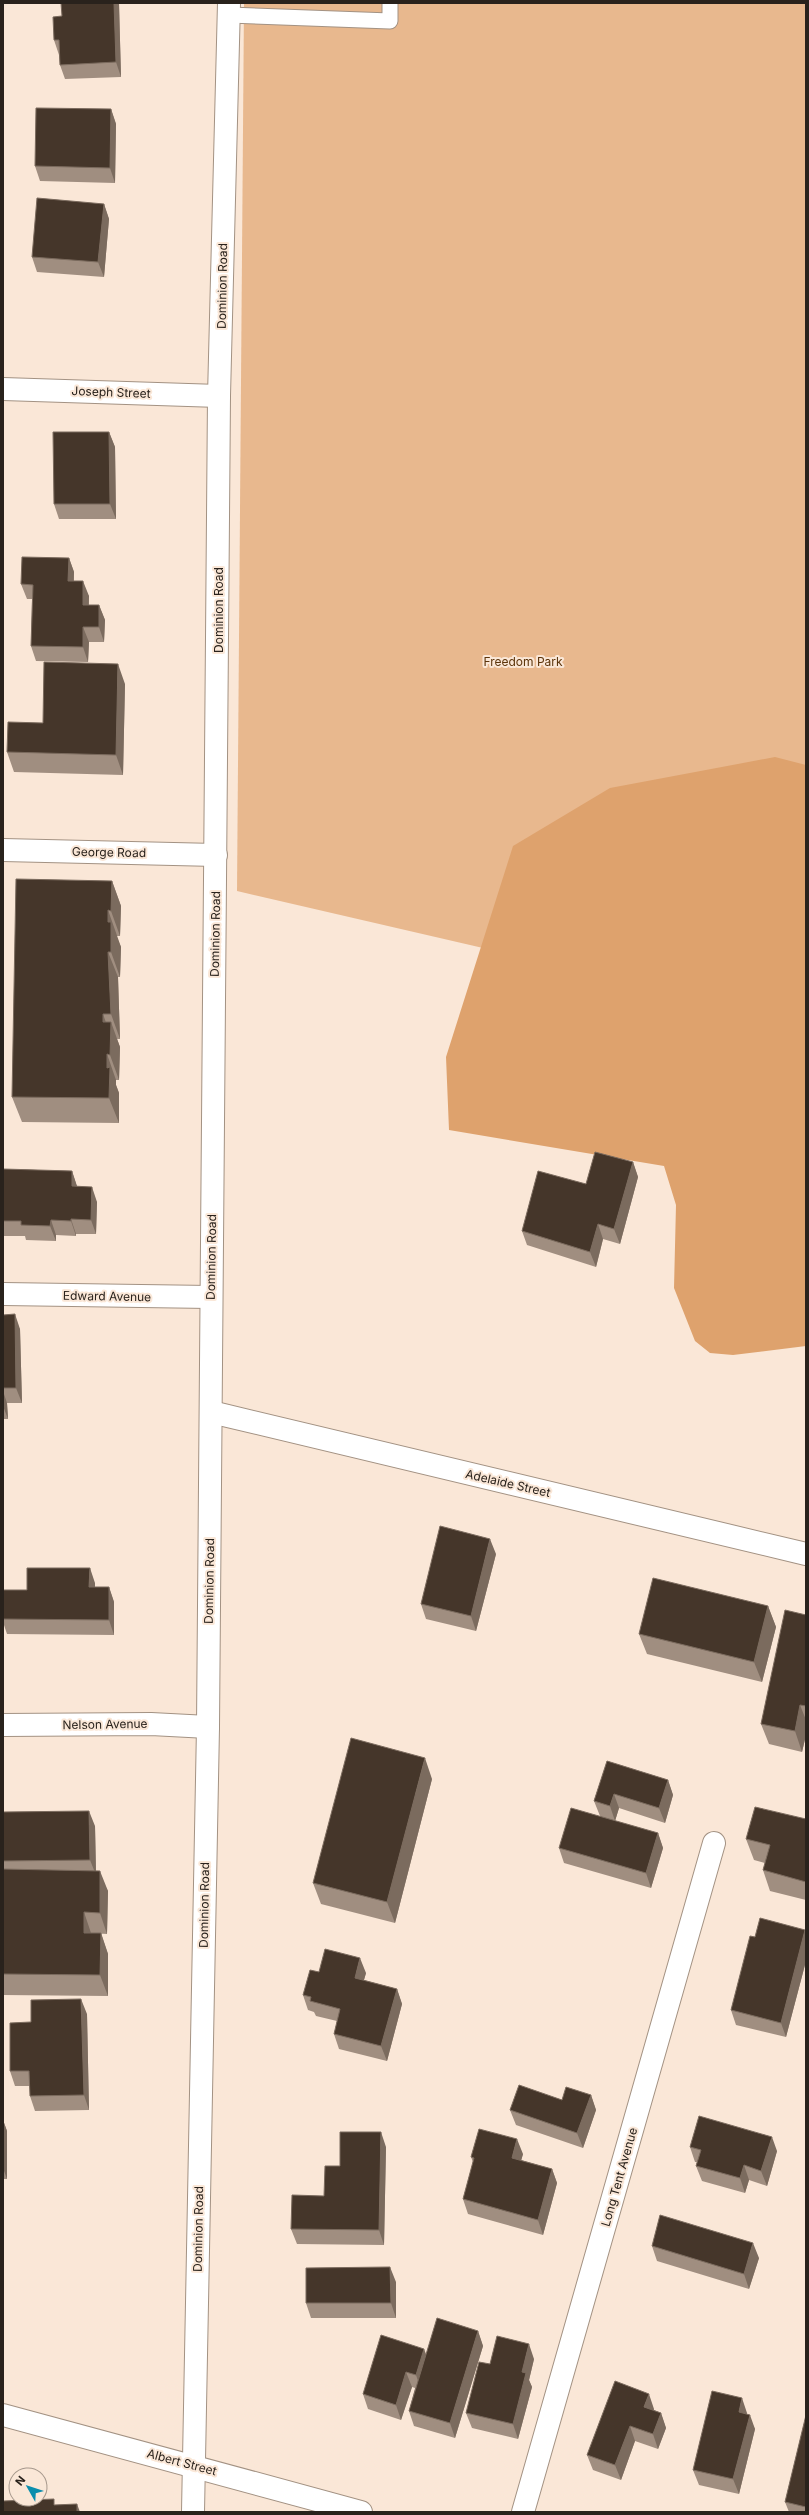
<svg xmlns="http://www.w3.org/2000/svg" width="809" height="2515" viewBox="0 0 809 2515" font-family="Inter,sans-serif">
<style>
.green{fill:#e8b88e}
.forest{fill:#dea26d}
.lines{fill:none;stroke-linecap:round;stroke-linejoin:round}
.service-casing{stroke:#a39283;stroke-width:17}
.minor-casing{stroke:#a39283;stroke-width:24}
.secondary-casing{stroke:#a39283;stroke-width:24}
.service{stroke:#fff;stroke-width:15}
.minor{stroke:#fff;stroke-width:22}
.secondary{stroke:#fff;stroke-width:22}
.wall{fill:#a08e80}
.shaded-wall{fill:#7b6b5e}
.building{fill:#45362a;stroke:#7b6b5e}
.labels{text-anchor:middle;dominant-baseline:central;stroke-width:4;stroke-linejoin:round;paint-order:stroke}
.street-label{font-size:12px;fill:#29221c;stroke:#fae7d7}
.park-label{font-size:12px;fill:#5c340a;stroke:#fae7d7}
</style>
<rect width="100%" height="100%" fill="#fae7d7"/>
<path class="green" d="M 244,3 L 806,3 L 806,1023 L 237,891 Z"/>
<path class="forest" d="M 775,757 L 806,765 L 806,1346 L 733,1355 L 710,1353 L 695,1341 L 674,1288 L 676,1205 L 664,1166 L 449,1130 L 446,1057 L 513,846 L 610,788 Z"/>
<g class="lines">
<defs>
<path id="service" d="M 229,15 L 390,21 L 390,3"/>
<path id="minor" d="M 3,389 L 219,396
M 3,850 L 216,855
M 3,1294 L 210,1297
M 211,1412 L 806,1554
M 3,1725 L 151,1724 L 208,1727
M 3,2415 L 361,2512
M 523,2512 L 714,1843"/>
<path id="secondary" d="M 193,2512 L 208,1727 L 219,396 L 229,3"/>
</defs>
<use href="#service" class="service-casing"/>
<use href="#minor" class="minor-casing"/>
<use href="#secondary" class="secondary-casing"/>
<use href="#service" class="service"/>
<use href="#minor" class="minor"/>
<use href="#secondary" class="secondary"/>
</g>
<path class="wall" d="M 119,4 L 121,77 L 65,79 L 60,65 L 59,55 L 54,40 L 62,16 Z
M 111,109 L 116,124 L 115,183 L 40,181 L 35,166 Z
M 104,204 L 109,219 L 104,277 L 37,272 L 32,257 Z
M 109,432 L 115,447 L 116,519 L 59,519 L 54,504 Z
M 69,558 L 74,572 L 74,581 L 89,596 L 89,605 L 99,605 L 105,620 L 104,642 L 89,642 L 88,662 L 36,661 L 31,646 L 32,599 L 27,599 L 21,584 Z
M 125,684 L 123,775 L 14,772 L 7,752 L 43,723 Z
M 112,881 L 121,906 L 120,936 L 117,936 L 117,938 L 121,947 L 120,977 L 118,977 L 120,1039 L 117,1039 L 120,1047 L 119,1080 L 116,1080 L 116,1085 L 119,1093 L 119,1123 L 22,1122 L 12,1097 Z
M 633,1162 L 638,1177 L 620,1244 L 603,1239 L 596,1267 L 527,1245 L 522,1231 L 586,1184 Z
M 3,1169 L 72,1171 L 77,1187 L 97,1202 L 96,1234 L 76,1234 L 76,1236 L 56,1235 L 56,1241 L 26,1240 L 25,1236 L 3,1236 Z
M 3,1315 L 20,1329 L 22,1403 L 7,1403 L 8,1419 L 3,1419 Z
M 496,1554 L 476,1631 L 426,1619 L 421,1604 Z
M 95,1583 L 95,1587 L 109,1587 L 114,1602 L 114,1635 L 7,1634 L 3,1622 L 3,1590 L 27,1590 Z
M 768,1606 L 776,1627 L 762,1682 L 647,1654 L 639,1634 Z
M 806,1615 L 806,1735 L 802,1752 L 769,1744 L 761,1724 Z
M 607,1761 L 668,1780 L 673,1795 L 665,1823 L 619,1808 L 615,1821 L 658,1833 L 663,1848 L 651,1888 L 564,1863 L 559,1848 L 600,1816 L 594,1801 Z
M 432,1779 L 395,1923 L 321,1904 L 313,1883 Z
M 3,1812 L 95,1826 L 96,1871 L 108,1891 L 107,1934 L 91,1933 L 101,1933 L 108,1954 L 108,1996 L 3,1995 Z
M 806,1819 L 806,1900 L 770,1891 L 763,1870 L 765,1863 L 754,1860 L 746,1839 Z
M 806,1932 L 806,1961 L 786,2037 L 736,2025 L 731,2010 L 755,1937 Z
M 319,1972 L 366,1973 L 364,1980 L 397,1989 L 402,2004 L 387,2061 L 339,2049 L 334,2034 L 337,2021 L 316,2016 L 314,2012 L 308,2010 L 303,1995 Z
M 87,2014 L 89,2110 L 35,2111 L 30,2096 L 30,2086 L 15,2086 L 10,2071 L 31,2022 Z
M 591,2095 L 596,2110 L 583,2148 L 516,2125 L 510,2110 L 562,2100 Z
M 3,2120 L 7,2131 L 7,2179 L 3,2179 Z
M 386,2147 L 384,2245 L 297,2244 L 291,2229 L 324,2196 L 340,2166 Z
M 690,2147 L 777,2151 L 767,2186 L 749,2180 L 745,2193 L 702,2181 L 696,2166 L 697,2162 L 695,2162 Z
M 523,2154 L 521,2160 L 552,2169 L 557,2183 L 543,2235 L 468,2214 L 463,2199 L 473,2162 L 471,2157 Z
M 652,2246 L 759,2258 L 749,2289 L 657,2261 Z
M 396,2282 L 396,2318 L 311,2318 L 306,2303 Z
M 478,2331 L 483,2346 L 455,2438 L 414,2426 L 409,2411 L 415,2388 L 412,2387 L 401,2420 L 368,2409 L 363,2394 L 424,2349 L 426,2354 Z
M 534,2359 L 529,2380 L 532,2387 L 518,2439 L 472,2428 L 466,2413 L 490,2364 Z
M 654,2409 L 654,2410 L 661,2413 L 666,2428 L 658,2449 L 635,2441 L 621,2480 L 593,2470 L 587,2455 Z
M 747,2413 L 747,2414 L 755,2429 L 739,2494 L 699,2485 L 693,2470 Z
M 806,2415 L 806,2512 L 789,2512 L 785,2502 Z"/>
<path class="shaded-wall" d="M 114,3 L 118,3 L 119,4 L 121,77 L 116,62 Z
M 111,109 L 116,124 L 115,183 L 110,168 Z
M 104,204 L 109,219 L 104,277 L 98,262 Z
M 109,432 L 115,447 L 116,519 L 110,504 Z
M 69,558 L 74,572 L 73,596 L 68,581 Z
M 83,581 L 89,596 L 88,620 L 83,605 Z
M 99,605 L 105,620 L 104,642 L 99,627 Z
M 83,627 L 89,642 L 88,662 L 83,647 Z
M 118,664 L 125,684 L 123,775 L 116,755 Z
M 112,881 L 121,906 L 120,936 L 111,911 Z
M 108,910 L 121,947 L 120,977 L 111,952 L 108,922 Z
M 108,952 L 118,977 L 120,1039 L 111,1014 Z
M 103,1014 L 110,1034 L 111,1022 L 120,1047 L 119,1080 L 110,1055 L 103,1022 Z
M 107,1054 L 116,1080 L 116,1085 L 119,1093 L 119,1123 L 109,1098 L 107,1068 Z
M 633,1162 L 638,1177 L 620,1244 L 614,1229 Z
M 72,1171 L 77,1186 L 77,1201 L 72,1186 Z
M 92,1187 L 97,1202 L 96,1234 L 91,1220 Z
M 71,1219 L 76,1234 L 76,1236 L 71,1221 Z
M 51,1220 L 56,1235 L 56,1241 L 50,1226 Z
M 598,1224 L 603,1239 L 596,1267 L 590,1252 Z
M 15,1314 L 20,1329 L 22,1403 L 16,1388 Z
M 3,1391 L 7,1403 L 8,1419 L 3,1406 Z
M 490,1539 L 496,1554 L 476,1631 L 471,1616 Z
M 90,1568 L 95,1583 L 95,1602 L 89,1587 Z
M 109,1587 L 114,1602 L 114,1635 L 109,1620 Z
M 768,1606 L 776,1627 L 762,1682 L 754,1662 Z
M 800,1705 L 806,1720 L 806,1735 L 802,1752 L 795,1731 Z
M 425,1758 L 432,1779 L 395,1923 L 387,1902 Z
M 668,1780 L 673,1795 L 665,1823 L 659,1808 Z
M 614,1794 L 619,1808 L 615,1821 L 610,1806 Z
M 89,1811 L 95,1826 L 96,1875 L 90,1860 Z
M 658,1833 L 663,1848 L 651,1888 L 646,1873 Z
M 100,1871 L 108,1891 L 107,1934 L 100,1913 Z
M 84,1912 L 91,1933 L 84,1933 Z
M 805,1930 L 806,1932 L 806,1961 L 786,2037 L 781,2023 Z
M 101,1933 L 108,1954 L 108,1996 L 100,1975 Z
M 360,1958 L 366,1973 L 360,1993 L 355,1978 Z
M 397,1989 L 402,2004 L 387,2061 L 381,2046 Z
M 81,1999 L 87,2014 L 89,2110 L 84,2095 Z
M 591,2095 L 596,2110 L 583,2148 L 577,2133 Z
M 3,2120 L 7,2131 L 7,2179 L 3,2168 Z
M 381,2132 L 386,2147 L 384,2245 L 379,2230 Z
M 772,2137 L 777,2151 L 767,2186 L 761,2171 Z
M 517,2139 L 523,2154 L 518,2172 L 512,2158 Z
M 744,2165 L 749,2180 L 745,2193 L 740,2178 Z
M 552,2169 L 557,2183 L 543,2235 L 538,2220 Z
M 753,2243 L 759,2258 L 749,2289 L 744,2274 Z
M 390,2267 L 396,2282 L 396,2318 L 391,2303 Z
M 478,2331 L 483,2346 L 455,2438 L 450,2423 Z
M 529,2344 L 534,2359 L 529,2380 L 532,2387 L 518,2439 L 513,2424 L 522,2372 Z
M 424,2349 L 429,2364 L 421,2390 L 416,2375 Z
M 406,2372 L 412,2387 L 401,2420 L 396,2405 Z
M 649,2394 L 654,2409 L 650,2422 L 644,2407 Z
M 742,2398 L 747,2413 L 744,2427 L 739,2412 Z
M 661,2413 L 666,2428 L 658,2449 L 653,2434 Z
M 750,2415 L 755,2429 L 739,2494 L 733,2479 Z
M 630,2426 L 635,2441 L 621,2480 L 615,2465 Z
M 77,2504 L 80,2512 L 77,2512 Z"/>
<path class="building" d="M 61,3 L 114,3 L 116,62 L 60,65 L 59,40 L 54,40 L 53,17 L 62,16 Z
M 36,108 L 111,109 L 110,168 L 35,166 Z
M 37,198 L 104,204 L 98,262 L 32,257 Z
M 53,432 L 109,432 L 110,504 L 54,504 Z
M 22,557 L 69,558 L 68,581 L 83,581 L 83,605 L 99,605 L 99,627 L 83,627 L 83,647 L 31,646 L 33,585 L 21,584 Z
M 44,662 L 118,664 L 116,755 L 7,752 L 8,722 L 43,723 Z
M 16,879 L 112,881 L 111,911 L 108,910 L 108,922 L 111,922 L 111,952 L 108,952 L 111,1014 L 103,1014 L 103,1022 L 111,1022 L 110,1055 L 107,1054 L 107,1068 L 110,1067 L 109,1098 L 12,1097 Z
M 595,1152 L 633,1162 L 614,1229 L 598,1224 L 590,1252 L 522,1231 L 538,1171 L 586,1184 Z
M 3,1169 L 72,1171 L 72,1186 L 92,1187 L 91,1220 L 71,1219 L 71,1221 L 51,1220 L 50,1226 L 21,1225 L 21,1221 L 3,1221 Z
M 15,1314 L 16,1388 L 3,1388 L 3,1315 Z
M 440,1526 L 490,1539 L 471,1616 L 421,1604 Z
M 27,1568 L 90,1568 L 89,1587 L 109,1587 L 109,1620 L 3,1619 L 3,1590 L 27,1590 Z
M 653,1578 L 768,1606 L 754,1662 L 639,1634 Z
M 785,1610 L 806,1615 L 806,1706 L 800,1705 L 795,1731 L 761,1724 Z
M 351,1738 L 425,1758 L 387,1902 L 313,1883 Z
M 607,1761 L 668,1780 L 659,1808 L 614,1794 L 610,1806 L 594,1801 Z
M 755,1807 L 806,1819 L 806,1882 L 763,1870 L 770,1845 L 746,1839 Z
M 571,1808 L 658,1833 L 646,1873 L 559,1848 Z
M 89,1811 L 90,1860 L 3,1861 L 3,1812 Z
M 3,1869 L 100,1871 L 100,1913 L 84,1912 L 84,1933 L 101,1933 L 100,1975 L 3,1974 Z
M 760,1918 L 805,1930 L 781,2023 L 731,2010 L 750,1936 L 755,1937 Z
M 325,1949 L 360,1958 L 355,1978 L 397,1989 L 381,2046 L 334,2034 L 340,2009 L 310,2001 L 311,1997 L 303,1995 L 310,1970 L 319,1972 Z
M 81,1999 L 84,2095 L 30,2096 L 29,2071 L 10,2071 L 10,2023 L 31,2022 L 31,2000 Z
M 519,2085 L 562,2100 L 566,2087 L 591,2095 L 577,2133 L 510,2110 Z
M 699,2116 L 772,2137 L 761,2171 L 744,2165 L 740,2178 L 696,2166 L 701,2150 L 690,2147 Z
M 479,2129 L 517,2139 L 512,2158 L 552,2169 L 538,2220 L 463,2199 L 474,2158 L 471,2157 Z
M 340,2132 L 381,2132 L 379,2230 L 291,2229 L 292,2195 L 324,2196 L 325,2166 L 340,2166 Z
M 660,2215 L 753,2243 L 744,2274 L 652,2246 Z
M 390,2267 L 391,2303 L 306,2303 L 306,2268 Z
M 437,2318 L 478,2331 L 450,2423 L 409,2411 Z
M 381,2335 L 424,2349 L 416,2375 L 406,2372 L 396,2405 L 363,2394 Z
M 497,2336 L 529,2344 L 522,2372 L 526,2373 L 513,2424 L 466,2413 L 479,2362 L 490,2364 Z
M 615,2381 L 649,2394 L 644,2407 L 661,2413 L 653,2434 L 630,2426 L 615,2465 L 587,2455 Z
M 712,2391 L 742,2398 L 739,2412 L 750,2415 L 733,2479 L 693,2470 Z
M 806,2415 L 806,2507 L 785,2502 Z
M 54,2499 L 54,2505 L 77,2504 L 77,2512 L 3,2512 L 3,2501 Z"/>
<g class="labels">
<g class="street-label">
<text transform="translate(222 286) rotate(-89)">Dominion Road</text>
<text transform="translate(111 392) rotate(2)">Joseph Street</text>
<text transform="translate(218 610) rotate(-90)">Dominion Road</text>
<text transform="translate(109 852) rotate(1)">George Road</text>
<text transform="translate(215 934) rotate(-89)">Dominion Road</text>
<text transform="translate(211 1257) rotate(-89)">Dominion Road</text>
<text transform="translate(107 1296) rotate(1)">Edward Avenue</text>
<text transform="translate(508 1483) rotate(13)">Adelaide Street</text>
<text transform="translate(209 1581) rotate(-89)">Dominion Road</text>
<text transform="translate(105 1724) rotate(-1)">Nelson Avenue</text>
<text transform="translate(204 1905) rotate(-89)">Dominion Road</text>
<text transform="translate(619 2177) rotate(-74)">Long Tent Avenue</text>
<text transform="translate(198 2229) rotate(-89)">Dominion Road</text>
<text transform="translate(182 2462) rotate(15)">Albert Street</text>
</g>
<g class="park-label">
<text x="523" y="661">Freedom Park</text>
</g>
</g>
<rect width="809" height="2515" fill="none" stroke="#29221c" stroke-width="8"/>
<g transform="translate(28 2487) rotate(309)"><circle r="19" fill="#fae7d7" stroke="#a6988c"/>
<path d="M0-3L7 15L0 10L-7 15Z" fill="#0b8ead"/>
<text y="-6" font-size="11" font-weight="bold" text-anchor="middle" fill="#29221c">N</text>
</g>
</svg>
